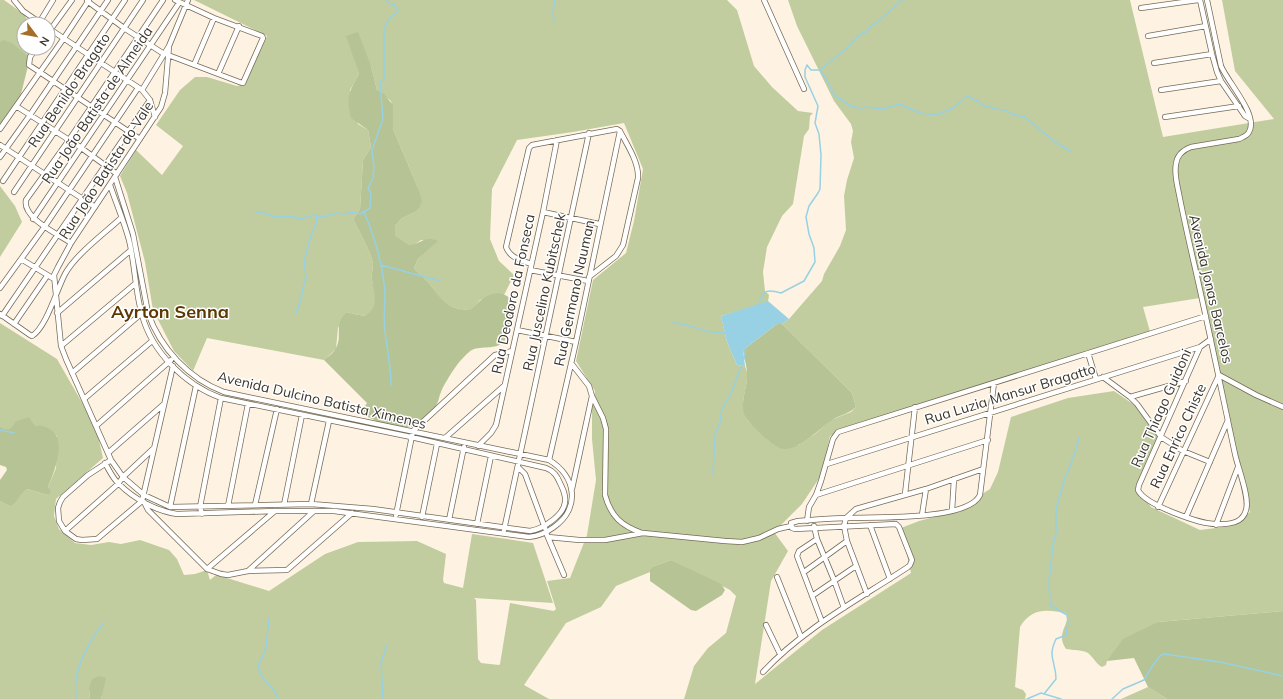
<svg xmlns="http://www.w3.org/2000/svg" width="1283" height="699" viewBox="0 0 1283 699" font-family="Mulish,sans-serif">
<style>
.green{fill:#c1cd9f;fill-rule:evenodd}
.forest{fill:#b6c394}
.water{fill:#97d1e3}
.lines{fill:none;stroke-linecap:round;stroke-linejoin:round}
.stream{stroke:#97d1e3;stroke-width:1.5}
.minor-casing{stroke:#766a57;stroke-width:6}
.minor{stroke:#fff;stroke-width:4.5}
.labels{text-anchor:middle;dominant-baseline:central;stroke-width:3;stroke-linejoin:round;paint-order:stroke}
.street-label{font-size:14px;fill:#3b362d;stroke:#fff}
.district-label{font-size:18px;font-weight:bold;fill:#5c3803;stroke:#fff}
</style>
<rect width="100%" height="100%" fill="#fef3e2"/>
<path class="green" d="M 0,0 L 4,0 L 25,15 L 29,24 L 24,24 L 24,48 L 31,48 L 30,58 L 3,41 L 0,42 Z
M 194,0 L 727,0 L 737,10 L 754,66 L 772,87 L 798,111 L 813,113 L 810,116 L 809,129 L 804,136 L 793,204 L 782,216 L 767,247 L 763,272 L 765,291 L 769,295 L 768,302 L 721,316 L 727,342 L 737,365 L 745,366 L 748,375 L 743,401 L 744,413 L 748,421 L 756,429 L 768,440 L 778,446 L 799,445 L 815,434 L 831,420 L 851,412 L 856,407 L 852,393 L 782,324 L 789,319 L 822,281 L 824,274 L 840,246 L 846,230 L 844,196 L 847,180 L 854,158 L 851,142 L 853,131 L 851,124 L 834,101 L 797,26 L 788,0 L 1130,0 L 1163,137 L 1274,119 L 1235,71 L 1222,0 L 1283,0 L 1283,611 L 1158,622 L 1107,661 L 1106,665 L 1102,667 C 1096,664 1094,658 1088,653 C 1083,650 1073,650 1066,649 C 1057,636 1065,630 1068,616 L 1066,613 C 1046,609 1031,608 1020,627 L 1015,687 L 1023,690 L 1026,694 L 1025,699 L 684,699 L 694,666 L 708,648 L 726,633 L 736,596 L 730,590 L 671,560 L 652,567 L 650,569 L 650,572 L 616,586 L 601,607 L 566,623 L 524,685 L 549,699 L 101,699 L 102,693 L 89,689 L 90,699 L 0,699 L 0,501 L 9,506 L 24,490 L 27,489 L 48,495 L 48,487 L 56,468 L 57,436 C 47,423 44,430 32,424 L 31,421 L 8,430 L 5,430 L 0,426 L 0,323 L 57,359 L 96,427 L 103,458 L 56,499 L 54,516 L 59,529 L 75,543 L 91,545 L 109,542 L 121,544 L 140,540 L 169,550 L 177,559 L 184,575 L 195,574 L 207,570 L 210,580 L 222,570 L 227,578 L 269,591 L 325,554 L 358,542 L 417,541 L 446,554 L 443,580 L 444,583 L 463,588 L 472,534 L 533,543 L 553,603 L 474,598 L 476,600 L 478,659 L 481,663 L 499,665 L 500,664 L 510,603 L 554,611 L 556,609 L 547,581 L 570,578 L 587,535 L 596,480 L 592,439 L 592,407 L 595,391 L 576,361 L 593,280 L 626,253 L 634,221 L 643,169 L 624,123 L 573,132 L 517,140 L 492,189 L 490,239 L 499,261 L 514,275 L 504,295 L 502,294 L 480,300 L 473,309 C 446,312 442,298 427,281 C 423,276 418,274 414,268 L 418,259 L 437,241 L 421,240 L 414,245 L 410,245 L 395,235 L 395,226 L 401,219 L 415,212 L 418,188 L 393,129 L 393,111 L 391,101 L 377,90 L 371,66 L 347,36 L 359,74 L 350,90 L 358,124 L 368,130 L 371,147 L 363,160 L 360,209 L 353,219 C 358,229 372,254 373,264 C 373,269 371,275 372,280 C 375,296 380,305 365,316 L 354,314 L 347,312 L 338,328 L 336,349 L 324,360 L 207,338 L 193,371 L 174,351 L 153,310 L 145,262 L 127,193 L 120,176 L 136,150 L 162,175 L 183,146 L 156,125 L 180,90 L 195,77 L 207,77 L 237,86 L 241,85 L 246,82 L 267,36 ZM 1200,298 L 1250,512 L 1232,526 L 1200,530 L 1151,507 L 1140,489 L 1161,441 L 1146,413 L 1114,391 L 1068,398 L 1011,417 L 998,472 L 990,489 L 954,512 L 919,521 L 901,528 L 911,573 L 822,630 L 755,684 L 771,581 L 788,551 L 774,532 L 802,504 L 822,474 L 830,436 L 1151,335 L 1143,307 Z
M 0,186 L 15,206 L 22,222 L 0,257 Z
M 1148,687 L 1167,699 L 1121,699 Z"/>
<path class="forest" d="M 358,32 L 371,66 L 377,90 L 384,94 L 393,105 L 393,129 L 418,188 L 422,201 L 419,208 L 415,212 L 401,219 L 395,226 L 395,235 L 410,245 C 421,244 424,235 438,241 L 418,259 L 414,268 C 418,274 423,276 427,281 C 442,298 447,312 472,309 C 479,301 490,290 503,294 C 506,295 511,299 514,301 C 512,311 511,331 505,340 C 498,350 484,346 474,349 C 469,351 466,355 462,359 C 456,365 444,384 441,392 C 439,396 439,400 437,404 C 434,409 431,416 427,419 C 407,436 380,424 361,413 L 367,403 L 324,360 C 327,357 334,353 336,348 C 343,335 333,324 347,312 L 354,314 L 365,316 C 380,305 374,296 372,280 C 371,275 373,269 373,264 C 372,254 358,229 353,219 L 360,209 L 363,160 L 371,147 L 368,130 L 351,118 C 346,98 349,91 359,74 L 346,36 Z
M 3,40 L 12,43 L 30,58 L 20,98 L 0,131 L 0,42 Z
M 777,324 L 782,324 L 852,393 L 856,407 C 849,414 840,415 832,420 C 820,428 801,449 785,449 C 778,449 769,441 764,437 C 757,430 748,423 744,414 C 740,401 748,386 747,374 C 747,366 744,358 743,350 Z
M 29,417 C 37,431 35,423 46,427 C 70,435 54,472 48,487 L 51,492 L 48,495 L 27,489 C 19,493 17,505 9,506 L 0,501 L 0,480 L 7,470 L 6,467 L 0,465 L 0,426 C 7,432 11,430 15,422 Z
M 671,560 L 721,584 L 725,590 L 722,595 L 696,611 L 691,610 L 650,581 L 650,569 L 652,567 Z
M 1283,611 L 1283,699 L 1167,699 L 1148,687 L 1134,658 L 1107,661 L 1123,639 L 1158,622 Z
M 99,676 L 106,678 L 101,699 L 90,699 L 89,689 L 92,679 Z"/>
<path class="water" d="M 768,301 L 789,319 L 782,324 L 777,324 L 743,350 L 745,366 L 737,365 L 727,342 L 721,316 Z"/>
<g class="lines">
<path class="stream" d="M 554,22 L 553,10 L 555,0
M 807,65 L 811,70 L 820,70 L 846,49 L 858,36 L 866,32 L 872,25 L 879,21 L 902,0
M 820,70 L 825,77 L 835,96 L 851,106 L 861,108 L 867,107 L 882,109 L 900,104 L 920,113 L 928,114 L 939,114 L 953,108 L 966,97 L 969,97 L 978,101 L 982,105 L 996,109 L 1006,110 L 1012,114 L 1025,117 L 1055,142 L 1070,151
M 255,212 L 261,212 L 275,217 L 292,216 L 298,219 L 305,218 L 313,215 L 323,217 L 337,213 L 344,214 L 352,212 L 360,214 L 370,208 L 371,193 L 368,188 L 373,178 L 374,167 L 372,150 L 383,119 L 380,83 L 384,80 L 384,30 L 388,20 L 398,11 L 395,5 L 388,3 L 387,0
M 364,212 C 376,240 383,264 385,294 C 385,307 383,319 385,331 C 387,349 391,367 391,385
M 381,265 L 440,281
M 759,305 C 762,290 767,289 781,293 L 804,281 L 815,262 L 814,248 L 809,234 L 806,217 L 809,206 L 818,193 L 820,189 L 821,155 L 819,134 L 815,123 L 818,106 L 805,77 L 805,70 L 807,65
M 295,314 L 298,309 L 306,276 L 304,263 L 311,235 L 316,224 L 317,215
M 673,323 C 685,323 694,328 706,331 C 712,333 719,331 725,333
M 744,359 L 746,347
M 0,430 L 14,433
M 713,474 L 715,435 L 720,422 L 722,409 L 731,393 L 742,365
M 269,618 L 266,648 L 258,666 L 262,677 L 274,690 L 278,699
M 1044,694 L 1056,679 C 1056,661 1047,658 1056,639 L 1066,635 L 1068,623 L 1067,615 L 1050,605 L 1049,580 L 1053,545 L 1056,533 L 1056,510 L 1064,481 L 1075,453 L 1079,438
M 76,699 C 76,693 75,686 76,680 C 78,662 92,636 104,623
M 383,699 L 381,662 L 387,645
M 1027,699 L 1041,693 L 1061,699
M 1112,699 L 1123,689 L 1144,680 L 1153,665 L 1160,656 L 1164,654 L 1220,662 L 1283,676"/>
<defs>
<path id="minor" d="M 14,0 L 23,11 L 42,24
M 764,0 L 804,89
M 1200,0 L 1212,54 L 1217,72 L 1221,81 L 1245,116 L 1250,119
M 1207,0 L 1221,66 C 1228,83 1259,115 1249,132 C 1247,136 1243,137 1239,139 L 1191,147 C 1183,150 1177,155 1176,164 C 1174,174 1177,184 1179,194 C 1183,215 1188,237 1193,259 C 1208,324 1221,389 1235,454 C 1238,468 1250,498 1246,510 C 1243,523 1228,525 1216,524 C 1200,524 1145,505 1138,490 L 1139,485 L 1200,347 L 1211,339
M 87,1 L 124,28 L 164,54
M 1141,8 L 1198,0
M 39,23 L 53,0
M 48,28 L 142,90 L 150,100 L 155,117
M 48,33 L 72,0
M 1148,36 L 1206,26
M 37,48 L 30,57 L 29,65 L 140,139
M 168,55 L 242,83 L 243,83 L 263,38 L 262,36 L 214,18 L 175,0
M 1154,63 L 1212,54
M 194,65 L 214,18
M 218,74 L 239,26
M 142,90 L 169,46 L 188,0
M 1161,90 L 1221,81
M 16,106 L 80,147 L 117,174
M 1165,117 L 1239,106
M 0,129 L 64,38 L 89,0
M 0,145 L 95,207
M 0,157 L 30,115 L 108,0
M 3,181 L 125,0
M 110,185 C 116,203 124,221 129,240 C 135,264 135,291 142,315 C 152,352 185,385 221,398 L 411,437 L 546,468 C 554,471 557,476 560,483 C 563,489 566,495 565,502 C 564,515 543,529 530,531 L 373,509 L 311,504 L 170,507 L 144,495 L 123,477 L 111,460 L 66,359 L 61,346 L 54,275 L 58,267 L 71,243 L 161,107 L 165,93 L 169,46
M 14,192 L 143,0
M 543,212 L 599,224
M 33,219 L 179,3
M 71,243 C 58,234 22,218 26,200 L 69,140 L 163,0
M 21,259 L 54,279
M 531,264 C 521,260 510,258 506,247 L 529,148 L 532,145 L 617,129 L 620,131 C 627,145 639,162 638,178 L 623,245 L 616,256 L 589,277
M 530,270 L 588,281
M 0,288 L 45,226 L 138,88
M 57,313 L 131,250
M 0,314 L 30,335 L 32,336 C 46,328 57,289 65,274 C 76,254 104,234 121,218
M 2,316 L 150,100
M 14,324 L 47,276
M 517,330 L 576,342
M 61,346 L 136,283
M 1088,353 L 1096,379
M 571,363 L 589,386 L 592,396 L 572,489
M 72,373 L 142,313
M 1103,377 L 1130,397 L 1137,404 L 1161,437 L 1183,451 L 1210,462
M 592,396 L 603,418 L 606,429 L 605,495 C 611,517 622,526 642,533
M 1130,397 L 1186,381
M 84,399 L 152,341
M 96,426 L 171,360
M 445,438 L 505,385
M 478,446 L 491,433 L 496,425 L 543,212 L 557,140
M 108,453 L 164,404
M 111,460 L 88,475 L 63,497 L 60,502 L 58,508 L 59,521 L 65,531 L 76,539 L 82,540 L 97,539 L 142,501 L 173,366
M 549,460 L 576,342 L 620,131
M 105,463 C 109,470 113,479 119,484 C 134,499 156,511 177,514 L 275,511 L 334,511 L 529,537 C 539,536 546,533 554,527 C 581,508 576,476 549,460 L 224,392 C 189,379 160,348 148,313 L 133,234 L 115,177
M 827,464 L 1200,347
M 518,467 L 525,474 L 545,528
M 905,494 L 915,407
M 816,495 L 988,440
M 144,502 L 148,510 L 207,569 L 221,574 L 228,575 L 248,571 L 287,570 L 352,513
M 311,504 L 329,421
M 255,505 L 277,409
M 284,505 L 302,415
M 228,506 L 248,404
M 170,507 L 196,386
M 1158,507 L 1219,375 L 1256,395 L 1283,407
M 952,511 L 954,479
M 202,514 L 200,507 L 221,398
M 396,515 L 413,431 L 495,355 L 512,351
M 922,515 L 926,489
M 422,517 L 437,444
M 1186,517 L 1228,420
M 449,520 L 464,447
M 807,521 L 809,507 L 816,495 L 821,481 L 833,439 L 838,432 L 1206,316
M 477,524 L 491,456
M 870,525 L 890,579
M 1216,525 L 1238,467
M 814,526 L 817,539 L 834,580 L 844,608
M 504,530 L 589,133
M 65,531 L 118,484 L 123,477 L 154,448
M 547,535 L 564,575
M 548,537 L 579,540 L 605,540 L 643,533 L 725,541 L 742,542 L 759,538 L 778,529 L 791,526
M 817,539 L 799,551 L 797,556 L 822,622
M 207,569 L 275,511
M 248,571 L 314,511
M 804,572 L 847,541
M 777,577 L 801,637
M 867,594 L 847,541 L 844,526 L 846,518 L 856,509 L 926,489 L 983,469
M 812,596 L 856,566
M 766,625 L 780,654
M 763,672 C 804,628 858,600 908,567 L 910,565 L 912,560 L 899,527 L 896,524 L 795,529 L 792,528 L 791,523 L 798,521 C 814,520 831,518 847,518 C 874,517 968,521 980,495 L 994,383"/>
</defs>
<use href="#minor" class="minor-casing"/>
<use href="#minor" class="minor"/>
</g>
<g class="labels">
<g class="street-label">
<text transform="translate(69 90) rotate(-56)">Rua Benildo Bragato</text>
<text transform="translate(97 105) rotate(-56)">Rua João Batista de Almeida</text>
<text transform="translate(106 170) rotate(-57)">Rua João Batista do Vale</text>
<text transform="translate(1211 289) rotate(77)">Avenida Jonas Barcelos</text>
<text transform="translate(544 292) rotate(-78)">Rua Juscelino Kubitschek</text>
<text transform="translate(574 293) rotate(-78)">Rua Germano Nauman</text>
<text transform="translate(513 294) rotate(-78)">Rua Deodoro da Fonseca</text>
<text transform="translate(1010 394) rotate(-17)">Rua Luzia Mansur Bragatto</text>
<text transform="translate(322 400) rotate(13)">Avenida Dulcino Batista Ximenes</text>
<text transform="translate(1161 408) rotate(-66)">Rua Thiago Guidoni</text>
<text transform="translate(1178 436) rotate(-65)">Rua Enrico Chiste</text>
</g>
<g class="district-label">
<text x="170" y="311">Ayrton Senna</text>
</g>
</g>
<g transform="translate(36 36) rotate(122)"><circle r="19" fill="#ffffff" stroke="#b1afab"/>
<path d="M0-3L7 15L0 10L-7 15Z" fill="#a56f29"/>
<text y="-6" font-size="11" font-weight="bold" text-anchor="middle" fill="#3b362d">N</text>
</g>
</svg>
